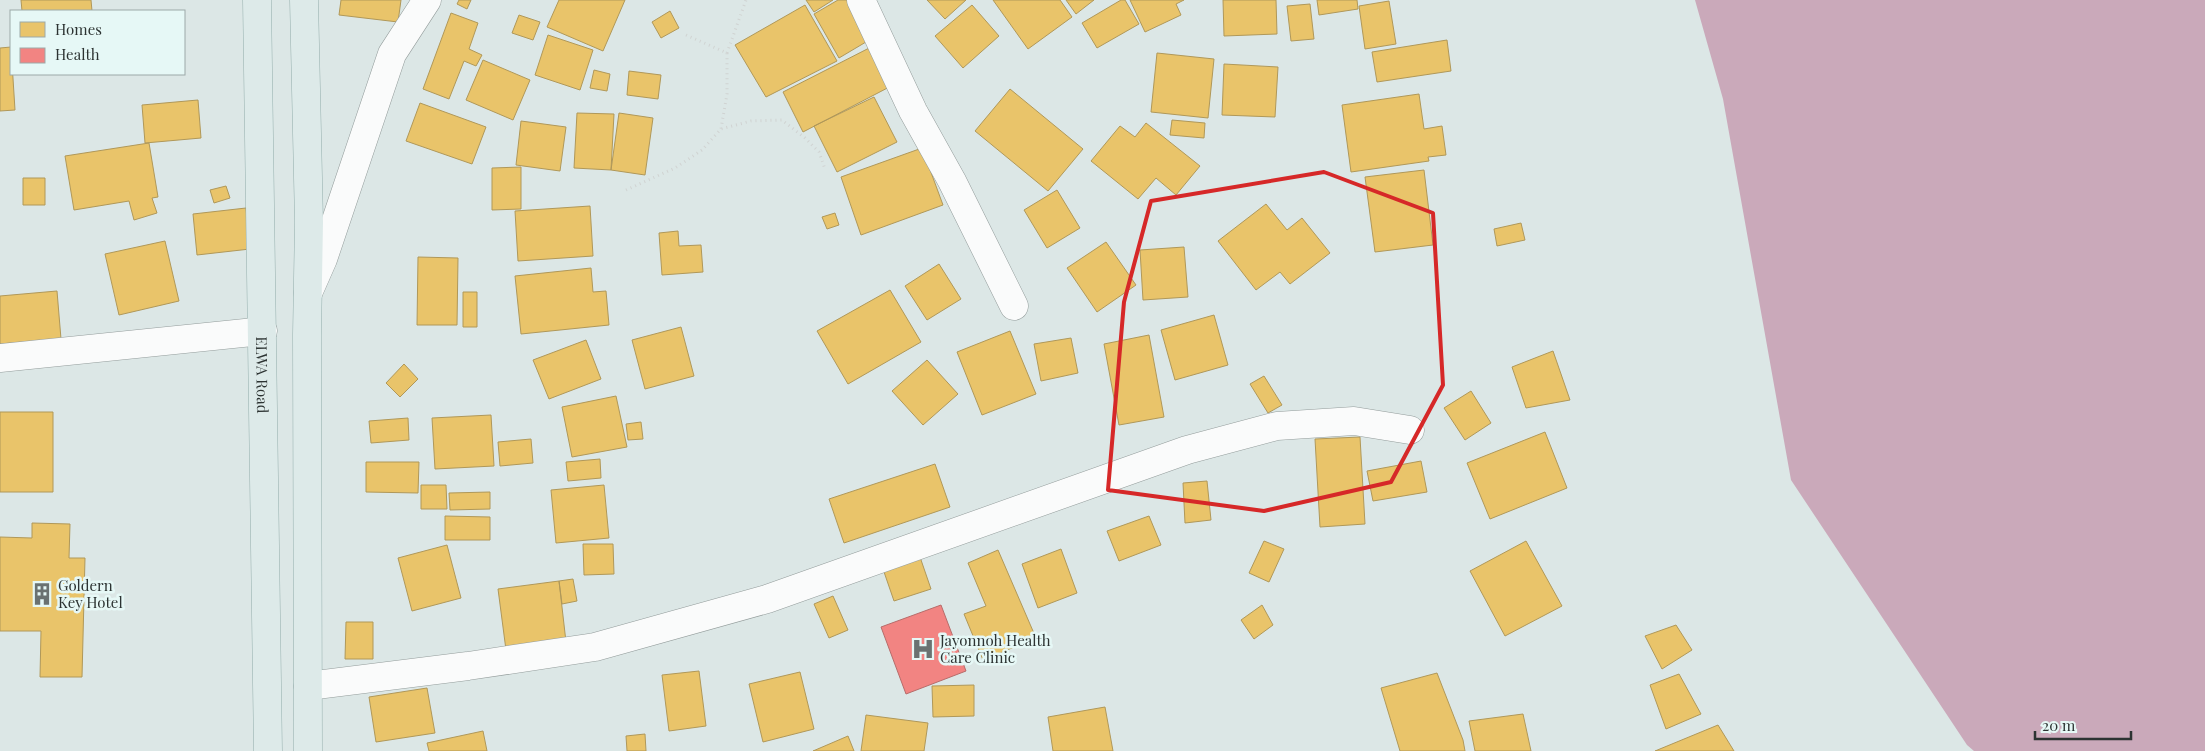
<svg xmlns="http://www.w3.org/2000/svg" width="2205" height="751" viewBox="0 0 2205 751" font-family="'Playfair Display',serif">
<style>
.water{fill:#caa9ba}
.homes{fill:#e9c46a;stroke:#b09859}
.health{fill:#f28482;stroke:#b76c6a}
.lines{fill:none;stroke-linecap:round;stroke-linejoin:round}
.street-casing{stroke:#939c9b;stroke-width:29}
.primary-casing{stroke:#94aeac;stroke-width:29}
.path{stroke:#d0d3d2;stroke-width:3;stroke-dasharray:1 4;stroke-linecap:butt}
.street{stroke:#fafbfb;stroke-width:28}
.primary{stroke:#ddeae9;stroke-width:28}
.marked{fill:none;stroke:#d62828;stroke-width:4;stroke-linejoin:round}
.labels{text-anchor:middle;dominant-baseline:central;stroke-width:5;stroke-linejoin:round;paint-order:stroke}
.street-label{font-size:15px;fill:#2c3332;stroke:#e6f8f6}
.poi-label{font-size:15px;fill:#2c3332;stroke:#e6f8f6;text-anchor:start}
</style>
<rect width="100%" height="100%" fill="#dce7e6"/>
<path class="water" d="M 1695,0 L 2205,0 L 2205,751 L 1974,751 L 1967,745 L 1791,480 L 1723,99 Z"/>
<path class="homes" d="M 21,0 L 91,0 L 92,11 L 22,11 Z
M 341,0 L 401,0 L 398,22 L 339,15 Z
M 459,0 L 471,0 L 467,9 L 457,4 Z
M 559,0 L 625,0 L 603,51 L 547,27 Z
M 806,0 L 833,0 L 814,12 Z
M 838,0 L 848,0 L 871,39 L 839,58 L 814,14 Z
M 927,0 L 966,0 L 945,19 Z
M 993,0 L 1060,0 L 1072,17 L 1028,49 Z
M 1066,0 L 1094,0 L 1076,14 Z
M 1121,0 L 1125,0 L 1139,24 L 1097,48 L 1082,23 Z
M 1130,0 L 1184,0 L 1176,4 L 1181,15 L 1145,32 Z
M 1223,0 L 1276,0 L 1277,34 L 1224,36 Z
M 1317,0 L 1357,0 L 1358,9 L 1319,15 Z
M 1389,1 L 1396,44 L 1365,49 L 1359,6 Z
M 1310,4 L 1314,39 L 1291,41 L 1287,6 Z
M 805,5 L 837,61 L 766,97 L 735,45 Z
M 972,5 L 999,36 L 963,68 L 935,36 Z
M 670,11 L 679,28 L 661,38 L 652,22 Z
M 451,13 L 478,23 L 469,49 L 482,55 L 476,66 L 464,61 L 449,99 L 423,89 Z
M 519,15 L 540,22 L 533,40 L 512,33 Z
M 548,35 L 593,50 L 580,90 L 535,75 Z
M 1447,40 L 1451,71 L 1377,82 L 1372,52 Z
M 877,44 L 897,83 L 803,132 L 783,92 Z
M 11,47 L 15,110 L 0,111 L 0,48 Z
M 1157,53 L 1214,59 L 1208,118 L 1151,112 Z
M 483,60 L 530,80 L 513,120 L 466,100 Z
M 1224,64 L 1278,67 L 1275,117 L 1222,115 Z
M 594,70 L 610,74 L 607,91 L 590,88 Z
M 629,71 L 661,75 L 658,99 L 627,95 Z
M 1010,89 L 1083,149 L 1048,191 L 975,131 Z
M 1419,94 L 1424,129 L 1442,126 L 1446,155 L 1428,157 L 1429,161 L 1351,172 L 1342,105 Z
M 874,97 L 897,142 L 837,172 L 814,126 Z
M 198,100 L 201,138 L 145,143 L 142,105 Z
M 420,103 L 486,127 L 472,164 L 406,141 Z
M 577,113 L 614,114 L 611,170 L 574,168 Z
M 619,113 L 653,118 L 645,175 L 611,170 Z
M 1172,120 L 1205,123 L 1204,138 L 1170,135 Z
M 521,121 L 566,127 L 560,171 L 516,165 Z
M 1146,123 L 1200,166 L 1176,195 L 1156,178 L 1138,199 L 1091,161 L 1120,126 L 1135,137 Z
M 149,143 L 158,197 L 152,198 L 157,213 L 134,220 L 129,201 L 74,210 L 65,156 Z
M 922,148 L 943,205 L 861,235 L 841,177 Z
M 521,167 L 521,209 L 492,210 L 492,168 Z
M 1424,170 L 1433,245 L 1375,252 L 1365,177 Z
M 23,178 L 45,178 L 45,205 L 23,205 Z
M 226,186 L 230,198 L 214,203 L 210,190 Z
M 1057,190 L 1080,228 L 1047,248 L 1024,210 Z
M 1266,204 L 1287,230 L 1302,218 L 1330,253 L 1290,284 L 1280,272 L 1256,290 L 1218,241 Z
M 590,206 L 593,256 L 518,261 L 515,211 Z
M 246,208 L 250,249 L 197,255 L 193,214 Z
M 835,213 L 839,225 L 827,229 L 822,217 Z
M 1521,223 L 1525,240 L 1497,246 L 1494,229 Z
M 678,231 L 679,246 L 701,245 L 703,272 L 662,275 L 659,233 Z
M 165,241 L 179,301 L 119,315 L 105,254 Z
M 1106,242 L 1136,285 L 1097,312 L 1067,268 Z
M 1184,247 L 1188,297 L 1143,300 L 1140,250 Z
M 418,257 L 458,258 L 457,325 L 417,325 Z
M 939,264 L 961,299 L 927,320 L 905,286 Z
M 591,268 L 593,292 L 606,291 L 609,325 L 521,334 L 515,276 Z
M 890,290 L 921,342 L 848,384 L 817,331 Z
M 57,291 L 61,339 L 0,344 L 0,296 Z
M 463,292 L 477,292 L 477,327 L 463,327 Z
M 1214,315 L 1228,365 L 1175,380 L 1161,330 Z
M 681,327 L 694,376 L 645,389 L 632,340 Z
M 1010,331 L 1036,394 L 982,415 L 957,352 Z
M 1149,335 L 1164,417 L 1119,425 L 1104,344 Z
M 1071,338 L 1078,373 L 1041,381 L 1034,344 Z
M 586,340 L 601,379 L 549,399 L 533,360 Z
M 1553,351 L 1570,400 L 1526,408 L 1512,367 Z
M 927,360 L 958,394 L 923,425 L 892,391 Z
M 404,364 L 418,379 L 400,397 L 386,383 Z
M 1264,376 L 1282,405 L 1268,413 L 1250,384 Z
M 1471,391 L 1491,423 L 1465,440 L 1444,408 Z
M 616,396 L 627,447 L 572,457 L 562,407 Z
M 0,412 L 53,412 L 53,492 L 0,492 Z
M 491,415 L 494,466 L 435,469 L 432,418 Z
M 408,418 L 409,440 L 371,443 L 369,421 Z
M 641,422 L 643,439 L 628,440 L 626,424 Z
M 1545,432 L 1567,488 L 1490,519 L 1467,463 Z
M 1360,437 L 1365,524 L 1320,527 L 1315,439 Z
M 531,439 L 533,463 L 500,466 L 498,442 Z
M 600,459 L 601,478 L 568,481 L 566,462 Z
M 1421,461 L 1427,492 L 1373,501 L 1367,471 Z
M 366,462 L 419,462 L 418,493 L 366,492 Z
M 935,464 L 950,507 L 844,543 L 829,499 Z
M 1207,481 L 1211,520 L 1185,523 L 1183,483 Z
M 421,485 L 446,485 L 447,509 L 421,509 Z
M 604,485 L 609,538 L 556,543 L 551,490 Z
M 490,492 L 490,509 L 450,510 L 449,493 Z
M 445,516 L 490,517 L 490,540 L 445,540 Z
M 1149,516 L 1161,545 L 1119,561 L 1107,531 Z
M 32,523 L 70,524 L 69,558 L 85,558 L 82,677 L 40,677 L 41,631 L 0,631 L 0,537 L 32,538 Z
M 1264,541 L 1284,549 L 1269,582 L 1249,573 Z
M 1526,541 L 1562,606 L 1505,636 L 1470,571 Z
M 583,544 L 613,544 L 614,574 L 584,575 Z
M 447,545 L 461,598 L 412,611 L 398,558 Z
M 1061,549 L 1077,593 L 1038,608 L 1022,564 Z
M 998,550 L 1036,638 L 983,660 L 964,614 L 986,606 L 968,563 Z
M 920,557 L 931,589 L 894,601 L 883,569 Z
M 573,579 L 577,601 L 562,604 L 559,581 Z
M 559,581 L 566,642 L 506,650 L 498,589 Z
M 833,596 L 848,630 L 829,638 L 814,604 Z
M 1262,605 L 1273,625 L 1254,639 L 1241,620 Z
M 346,622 L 373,622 L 373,659 L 345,659 Z
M 1676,625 L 1692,650 L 1662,669 L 1645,636 Z
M 699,671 L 706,726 L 669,731 L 662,675 Z
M 800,672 L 814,729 L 763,742 L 749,684 Z
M 1437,673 L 1463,740 L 1465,751 L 1400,751 L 1381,688 Z
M 1679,674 L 1701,714 L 1666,729 L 1650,685 Z
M 974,685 L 974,716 L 933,717 L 932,686 Z
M 427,688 L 435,733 L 376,742 L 369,697 Z
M 1105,707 L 1113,751 L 1053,751 L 1048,717 Z
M 1523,714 L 1531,751 L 1475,751 L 1469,721 Z
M 866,715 L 928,723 L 924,751 L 861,751 Z
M 1718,725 L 1734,751 L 1655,751 Z
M 483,731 L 487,751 L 429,751 L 427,743 Z
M 645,734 L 646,751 L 627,751 L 626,736 Z
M 848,736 L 854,751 L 813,751 Z"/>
<path class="health" d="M 941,605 L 966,671 L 906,694 L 881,627 Z"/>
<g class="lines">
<defs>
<path id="street" d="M 861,0 L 913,111 L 952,181 L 1014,306
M 308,293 L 323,259 L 392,54 L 427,0
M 0,358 L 263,331
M 308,686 L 468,666 L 595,647 L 767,599 L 1187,450 L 1277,426 L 1354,421 L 1410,430"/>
<g id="primary">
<path id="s1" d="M 257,0 L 268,751"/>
<path d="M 304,0 L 309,222 L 307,335 L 308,751"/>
</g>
</defs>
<use href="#street" class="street-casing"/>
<use href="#primary" class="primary-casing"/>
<path class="path" d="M 686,35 L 727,53 L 727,94 L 721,129
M 727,53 L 746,0
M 626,190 L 675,168 L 702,150 L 721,129 L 751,121 L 782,120 L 805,138 L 819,152 L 825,169"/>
<use href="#street" class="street"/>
<use href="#primary" class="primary"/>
</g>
<path class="marked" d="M 1324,172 L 1433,213 L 1443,385 L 1391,482 L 1264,511 L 1108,490 L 1124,302 L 1151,201 Z"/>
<defs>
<symbol id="building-bare" viewBox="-9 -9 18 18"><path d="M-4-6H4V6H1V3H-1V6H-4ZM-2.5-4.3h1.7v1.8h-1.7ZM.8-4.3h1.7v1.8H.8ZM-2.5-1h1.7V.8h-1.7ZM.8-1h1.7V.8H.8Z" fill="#6a7271" stroke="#e6f8f6" stroke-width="2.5" paint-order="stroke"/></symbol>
<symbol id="hospital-bare" viewBox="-9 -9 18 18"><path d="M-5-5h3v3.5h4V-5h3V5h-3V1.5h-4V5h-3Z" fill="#6a7271" stroke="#e6f8f6" stroke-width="2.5" paint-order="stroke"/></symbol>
</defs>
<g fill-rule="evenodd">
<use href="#building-bare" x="26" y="578" width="32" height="32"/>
<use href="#hospital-bare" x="907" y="633" width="32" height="32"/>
</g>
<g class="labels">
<g class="street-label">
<text stroke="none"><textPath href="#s1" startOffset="375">ELWA Road</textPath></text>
</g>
<g class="poi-label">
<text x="58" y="585">Goldern<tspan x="58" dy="17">Key Hotel</tspan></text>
<text x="940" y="640">Jayonnoh Health<tspan x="940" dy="17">Care Clinic</tspan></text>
</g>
</g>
<rect x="10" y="10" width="175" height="65" fill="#e6f8f6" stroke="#9ca9a8"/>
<rect x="20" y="22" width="25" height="15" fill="#e9c46a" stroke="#9ca9a8"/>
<text x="55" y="35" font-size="15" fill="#2c3332">Homes</text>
<rect x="20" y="48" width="25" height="15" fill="#f28482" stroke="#9ca9a8"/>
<text x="55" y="60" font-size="15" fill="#2c3332">Health</text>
<path d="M2035 731v8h96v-8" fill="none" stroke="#2c3332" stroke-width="2.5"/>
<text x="2042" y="731" font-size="15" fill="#2c3332" stroke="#e6f8f6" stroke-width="4" paint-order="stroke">20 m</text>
</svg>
